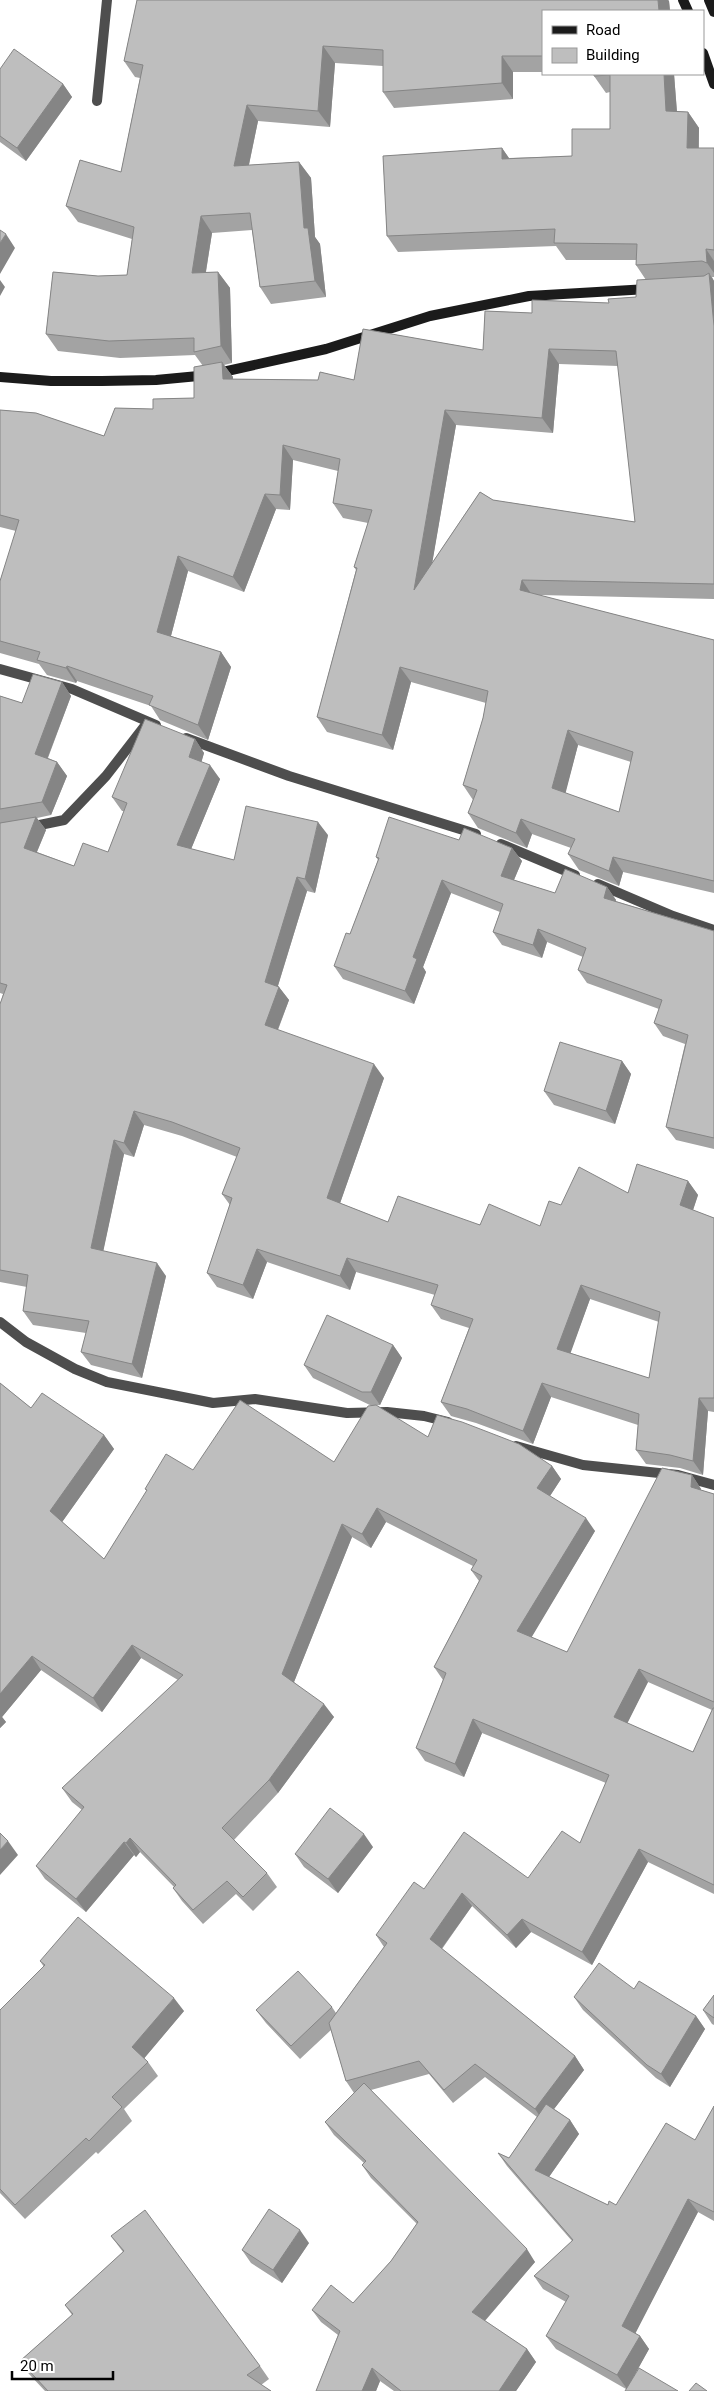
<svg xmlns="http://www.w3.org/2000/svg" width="714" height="2391" viewBox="0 0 714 2391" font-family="Roboto,sans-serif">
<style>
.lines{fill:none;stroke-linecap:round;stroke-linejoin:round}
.street{stroke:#4e4e4e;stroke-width:10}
.secondary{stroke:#1b1b1b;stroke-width:10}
.wall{fill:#a3a3a3;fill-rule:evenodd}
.shaded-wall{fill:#858585}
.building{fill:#bebebe;stroke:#858585;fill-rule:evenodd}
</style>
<rect width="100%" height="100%" fill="#fff"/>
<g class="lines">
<path class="street" d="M 97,101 L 107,0
M 0,669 L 72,689 L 156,725
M 186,738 L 289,776 L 476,834
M 30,827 L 64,820 L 106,776 L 147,723
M 501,844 L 575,875
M 598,884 L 673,916 L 714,930
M 0,1322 L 26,1342 L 75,1369 L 107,1382 L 213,1403 L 255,1399 L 347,1413 L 387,1412 L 424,1416 L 448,1422
M 516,1446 L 583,1465 L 678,1475 L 714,1485"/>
<path class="secondary" d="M 683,0 L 688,11
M 709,0 L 714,12
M 703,53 L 714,84
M 0,377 L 51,381 L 102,381 L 156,380 L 209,375 L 326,349 L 430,316 L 529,296 L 648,289"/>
</g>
<path class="wall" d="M 137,0 L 668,0 L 669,1 L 670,11 L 543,11 L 543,72 L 513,72 L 513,99 L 394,108 L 383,92 L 383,66 L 335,63 L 330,127 L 258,121 L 249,165 L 299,162 L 311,178 L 315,237 L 320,244 L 326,297 L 271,304 L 260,287 L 252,230 L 212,233 L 206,272 L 218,272 L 230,288 L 232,363 L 224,365 L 233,377 L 233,379 L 318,380 L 320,372 L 354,380 L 363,329 L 483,350 L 485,311 L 532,313 L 532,300 L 609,303 L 608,299 L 636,297 L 637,280 L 646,280 L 636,265 L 636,260 L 566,260 L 556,246 L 398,252 L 387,236 L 383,156 L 502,148 L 509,158 L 572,156 L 572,129 L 610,129 L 610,92 L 606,93 L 594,76 L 594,74 L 674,74 L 677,111 L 688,112 L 699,128 L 699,148 L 714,148 L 714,277 L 712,277 L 714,281 L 714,599 L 539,595 L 714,640 L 714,893 L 623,872 L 619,886 L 579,870 L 568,854 L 571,848 L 532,834 L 527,848 L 478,828 L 468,813 L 473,800 L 463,785 L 483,718 L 486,703 L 411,682 L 393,750 L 327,732 L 317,717 L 356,570 L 354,567 L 368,523 L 343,518 L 333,503 L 338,471 L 293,460 L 290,510 L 276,509 L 244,592 L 188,571 L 171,636 L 221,652 L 231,667 L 208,740 L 160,720 L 151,706 L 77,681 L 76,683 L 47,675 L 39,664 L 0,653 L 0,581 L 16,531 L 0,527 L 0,410 L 36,413 L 104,436 L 115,408 L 153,409 L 153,399 L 194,398 L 194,367 L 203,366 L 195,355 L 120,358 L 58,351 L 46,334 L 53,272 L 98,276 L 127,275 L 132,239 L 78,222 L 66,206 L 80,160 L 121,172 L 140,78 L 135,77 L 124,61 ZM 559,364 L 618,366 L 635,522 L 493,500 L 480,492 L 432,563 L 456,425 L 553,433 ZM 578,745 L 631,762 L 619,812 L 565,793 Z
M 0,69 L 63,84 L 72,97 L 26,161 L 0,142 Z
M 62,682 L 71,696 L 48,758 L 57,762 L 67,776 L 51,815 L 37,818 L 46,830 L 37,852 L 74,866 L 108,852 L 124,811 L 122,811 L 112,797 L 195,739 L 204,753 L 201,762 L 220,779 L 191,849 L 234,860 L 328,835 L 315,893 L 307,891 L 278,986 L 289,1000 L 278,1030 L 384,1078 L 340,1203 L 388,1222 L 540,1226 L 561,1205 L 688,1181 L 698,1195 L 693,1210 L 714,1218 L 714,1412 L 708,1411 L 703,1475 L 680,1468 L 646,1464 L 636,1450 L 638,1425 L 551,1397 L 533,1444 L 476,1423 L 451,1416 L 441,1402 L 469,1328 L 441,1319 L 431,1305 L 435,1295 L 356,1272 L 350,1290 L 267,1262 L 253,1299 L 217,1287 L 207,1273 L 230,1205 L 222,1194 L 237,1157 L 182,1136 L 144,1125 L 134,1157 L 124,1154 L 103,1251 L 166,1276 L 142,1378 L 91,1365 L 81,1352 L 86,1333 L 33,1325 L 23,1311 L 27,1287 L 0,1282 L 0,1004 L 3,994 L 0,993 L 0,696 L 22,703 ZM 590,1299 L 659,1322 L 649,1378 L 570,1353 Z
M 459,840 L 512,848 L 522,861 L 514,880 L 555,893 L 607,887 L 616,900 L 615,901 L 714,931 L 714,1149 L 676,1140 L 666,1127 L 685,1044 L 663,1036 L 654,1023 L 659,1009 L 587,983 L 578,970 L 583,957 L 547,942 L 542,958 L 502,945 L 493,932 L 500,912 L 451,893 L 423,967 L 426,972 L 414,1004 L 343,979 L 334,966 L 350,934 L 378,860 L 376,857 Z
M 622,1061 L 631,1074 L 615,1124 L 554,1105 L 544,1091 Z
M 393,1345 L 402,1358 L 380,1405 L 372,1406 L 313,1378 L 304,1365 Z
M 0,1383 L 31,1408 L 104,1435 L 114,1449 L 62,1522 L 104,1559 L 147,1491 L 145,1489 L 193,1470 L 334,1462 L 428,1437 L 552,1466 L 561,1479 L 550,1496 L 595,1531 L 531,1637 L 567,1652 L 692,1475 L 701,1489 L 701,1490 L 714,1494 L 714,1894 L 648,1862 L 592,1965 L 531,1932 L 516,1948 L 472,1906 L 442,1949 L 575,2056 L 584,2070 L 554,2109 L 570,2120 L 579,2134 L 549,2177 L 608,2205 L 616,2205 L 695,2140 L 714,2106 L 714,2221 L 698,2212 L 635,2333 L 640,2336 L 649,2349 L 626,2389 L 556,2349 L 546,2336 L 566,2302 L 543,2289 L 534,2276 L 572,2241 L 507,2166 L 498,2153 L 509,2158 L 537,2117 L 485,2077 L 453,2103 L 429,2074 L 371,2090 L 535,2262 L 485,2321 L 527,2349 L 536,2362 L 516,2391 L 394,2391 L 380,2381 L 376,2391 L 316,2391 L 338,2335 L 321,2322 L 312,2310 L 353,2303 L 391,2261 L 417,2224 L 371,2178 L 362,2165 L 364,2163 L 334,2135 L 325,2122 L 354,2093 L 346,2081 L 331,2030 L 300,2059 L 266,2023 L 256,2010 L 332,2007 L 336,2013 L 384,1947 L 376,1935 L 424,1889 L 528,1878 L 580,1843 L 606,1783 L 482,1733 L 464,1777 L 425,1761 L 416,1748 L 443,1680 L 434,1667 L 479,1581 L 471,1570 L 473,1566 L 386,1522 L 371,1548 L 352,1537 L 294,1682 L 334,1717 L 278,1793 L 234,1840 L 267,1873 L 277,1887 L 253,1911 L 236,1894 L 203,1924 L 182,1901 L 173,1888 L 174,1887 L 140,1852 L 136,1857 L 134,1855 L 86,1912 L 45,1879 L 36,1866 L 82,1810 L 72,1802 L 62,1788 L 178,1680 L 141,1658 L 102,1712 L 41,1670 L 2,1717 L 6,1722 L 0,1728 ZM 648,1682 L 712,1710 L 693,1752 L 627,1723 Z
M 373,1847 L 338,1893 L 304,1867 L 295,1854 Z
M 40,1961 L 184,2011 L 144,2058 L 148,2062 L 158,2076 L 124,2109 L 132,2121 L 98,2154 L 96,2152 L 25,2219 L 0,2193 L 0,2010 L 44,1967 Z
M 714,1995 L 714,2025 L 712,2024 L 703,2010 Z
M 574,1997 L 696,2016 L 705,2029 L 670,2087 L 656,2078 L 583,2010 Z
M 111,2236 L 260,2366 L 269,2379 L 261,2385 L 271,2391 L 45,2391 L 29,2374 L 20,2361 L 72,2315 L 65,2305 L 123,2252 Z
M 309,2243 L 282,2283 L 251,2263 L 242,2250 Z"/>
<path class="shaded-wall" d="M 658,0 L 668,0 L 669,1 L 670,11 L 659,11 Z
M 323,46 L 335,63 L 330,127 L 318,111 Z
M 502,56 L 513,72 L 513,99 L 502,83 Z
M 664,74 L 674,74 L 678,127 L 666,111 Z
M 63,84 L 72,97 L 26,161 L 17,148 Z
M 247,105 L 258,121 L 245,183 L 234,166 Z
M 688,112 L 699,128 L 698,164 L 687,148 Z
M 502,148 L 513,164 L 502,159 Z
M 299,162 L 311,178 L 315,237 L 320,244 L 326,297 L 315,281 L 304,228 Z
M 201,216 L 212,233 L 203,289 L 192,273 Z
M 6,234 L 15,248 L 0,274 L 0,243 Z
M 706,249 L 714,261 L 714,273 L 707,263 Z
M 218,272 L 230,288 L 232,363 L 221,346 Z
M 709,273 L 714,281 L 714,326 Z
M 0,280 L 5,287 L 0,296 Z
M 549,349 L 559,364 L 553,433 L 542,418 Z
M 222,362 L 233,377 L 233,394 L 223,379 Z
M 445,410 L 456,425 L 425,605 L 414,590 Z
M 283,445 L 293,460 L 290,510 L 280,495 Z
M 265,494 L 276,509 L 244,592 L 233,577 Z
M 178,556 L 188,571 L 168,647 L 157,632 Z
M 522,580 L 532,595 L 520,590 Z
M 221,652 L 231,667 L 208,740 L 198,725 Z
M 67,666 L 77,681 L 76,683 L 66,668 Z
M 400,667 L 411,682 L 393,750 L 382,735 Z
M 62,682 L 71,696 L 44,767 L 35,754 Z
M 568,730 L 578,745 L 563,803 L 552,788 Z
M 195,739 L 204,753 L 199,771 L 189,757 Z
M 57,762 L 67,776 L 51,815 L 42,802 Z
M 210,765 L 220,779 L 187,859 L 177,845 Z
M 36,817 L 46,830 L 33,861 L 24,848 Z
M 521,819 L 532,834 L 527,848 L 516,833 Z
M 318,822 L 328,835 L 315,893 L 305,879 Z
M 512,848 L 522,861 L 510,889 L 501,876 Z
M 613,857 L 623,872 L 619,886 L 609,871 Z
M 297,877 L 307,891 L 275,995 L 265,982 Z
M 442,880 L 451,893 L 423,967 L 426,972 L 414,1004 L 405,991 L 413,957 Z
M 607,887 L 616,900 L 613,911 L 604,898 Z
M 538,929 L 547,942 L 542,958 L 533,945 Z
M 279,987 L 289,1000 L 274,1039 L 265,1025 Z
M 622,1061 L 631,1074 L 615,1124 L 606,1111 Z
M 374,1064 L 384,1078 L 337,1212 L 327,1198 Z
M 134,1111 L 144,1125 L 134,1157 L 124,1143 Z
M 114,1140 L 124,1154 L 101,1262 L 91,1248 Z
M 688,1181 L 698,1195 L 690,1219 L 680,1205 Z
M 257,1249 L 267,1262 L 253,1299 L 243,1285 Z
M 347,1258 L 356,1272 L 350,1290 L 340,1276 Z
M 157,1263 L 166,1276 L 142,1378 L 132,1364 Z
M 581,1285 L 590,1299 L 567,1363 L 557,1349 Z
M 393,1345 L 402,1358 L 380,1405 L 371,1392 Z
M 542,1383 L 551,1397 L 533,1444 L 523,1431 Z
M 699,1398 L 708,1411 L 703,1475 L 693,1461 Z
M 104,1435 L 114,1449 L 60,1525 L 50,1511 Z
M 552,1466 L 561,1479 L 546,1502 L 537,1488 Z
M 692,1475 L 701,1489 L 700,1500 L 691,1487 Z
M 377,1508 L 386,1522 L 371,1548 L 362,1534 Z
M 586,1518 L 595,1531 L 527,1645 L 517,1631 Z
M 342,1524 L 352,1537 L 292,1687 L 282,1674 Z
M 132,1645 L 141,1658 L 102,1712 L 93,1698 Z
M 32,1656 L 41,1670 L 2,1717 L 6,1722 L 0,1728 L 0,1694 Z
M 639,1669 L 648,1682 L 624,1730 L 614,1717 Z
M 324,1704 L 334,1717 L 278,1793 L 269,1780 Z
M 473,1719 L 482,1733 L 464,1777 L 455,1764 Z
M 364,1834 L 373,1847 L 338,1893 L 328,1879 Z
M 130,1838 L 140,1852 L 136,1857 L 126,1843 Z
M 8,1841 L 18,1855 L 0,1875 L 0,1850 Z
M 124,1842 L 134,1855 L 86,1912 L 76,1899 Z
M 639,1849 L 648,1862 L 592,1965 L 582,1952 Z
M 462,1893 L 472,1906 L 439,1952 L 430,1939 Z
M 522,1919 L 531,1932 L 516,1948 L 507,1935 Z
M 174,1998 L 184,2011 L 142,2061 L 132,2047 Z
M 696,2016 L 705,2029 L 670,2087 L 661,2074 Z
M 575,2056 L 584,2070 L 544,2122 L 535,2109 Z
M 570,2120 L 579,2134 L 544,2184 L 535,2170 Z
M 688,2199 L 698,2212 L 632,2340 L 622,2326 Z
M 300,2230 L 309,2243 L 282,2283 L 273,2270 Z
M 527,2249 L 535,2262 L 481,2325 L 472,2312 Z
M 640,2336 L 649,2349 L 627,2389 L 617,2375 Z
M 527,2349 L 536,2362 L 516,2391 L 499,2391 Z
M 372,2368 L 380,2381 L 376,2391 L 362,2391 Z"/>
<path class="building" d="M 137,0 L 658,0 L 659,11 L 543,11 L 543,56 L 502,56 L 502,83 L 383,92 L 383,50 L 323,46 L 318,111 L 247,105 L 234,166 L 299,162 L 304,228 L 308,228 L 315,281 L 260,287 L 250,213 L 201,216 L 192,273 L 218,272 L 221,346 L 194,352 L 194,338 L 109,341 L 46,334 L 53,272 L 98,276 L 127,275 L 134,227 L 66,206 L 80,160 L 121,172 L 143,65 L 124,61 Z
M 14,49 L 63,84 L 17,148 L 0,136 L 0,69 Z
M 594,74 L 664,74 L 666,111 L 688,112 L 687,148 L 714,148 L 714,250 L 706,249 L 707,263 L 702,261 L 636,265 L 637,244 L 554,243 L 555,229 L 387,236 L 383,156 L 502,148 L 502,159 L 572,156 L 572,129 L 610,129 L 610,75 L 594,76 Z
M 0,230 L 6,234 L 0,243 Z
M 709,273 L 714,326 L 714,584 L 522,580 L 520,590 L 714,640 L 714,881 L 613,857 L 609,871 L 568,854 L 575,839 L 521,819 L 516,833 L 468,813 L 477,790 L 463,785 L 483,718 L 488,691 L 400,667 L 382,735 L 317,717 L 357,568 L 354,567 L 372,510 L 333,503 L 340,459 L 283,445 L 280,495 L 265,494 L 233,577 L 178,556 L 157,632 L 221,652 L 198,725 L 149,705 L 153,696 L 67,666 L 66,668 L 37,660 L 40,652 L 0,641 L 0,581 L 19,520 L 0,515 L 0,410 L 36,413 L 104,436 L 115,408 L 153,409 L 153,399 L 194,398 L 194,367 L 222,362 L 223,379 L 318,380 L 320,372 L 354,380 L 363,329 L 483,350 L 485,311 L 532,313 L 532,300 L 609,303 L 608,299 L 636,297 L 637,280 L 704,276 ZM 549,349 L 616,351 L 635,522 L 493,500 L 480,492 L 414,590 L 445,410 L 542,418 ZM 568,730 L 633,752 L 619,812 L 552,788 Z
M 33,674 L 62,682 L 35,754 L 57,762 L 42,802 L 0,809 L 0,696 L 22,703 Z
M 145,719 L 195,739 L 189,757 L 210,765 L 177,845 L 234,860 L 246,806 L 318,822 L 305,879 L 297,877 L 265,982 L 279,987 L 265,1025 L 374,1064 L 327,1198 L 388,1222 L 398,1196 L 480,1225 L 489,1204 L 540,1226 L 549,1201 L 561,1205 L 579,1167 L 628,1193 L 637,1164 L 688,1181 L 680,1205 L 714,1218 L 714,1398 L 699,1398 L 693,1461 L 670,1455 L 636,1450 L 639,1414 L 542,1383 L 523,1431 L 467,1409 L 441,1402 L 473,1319 L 431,1305 L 438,1285 L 347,1258 L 340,1276 L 257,1249 L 243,1285 L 207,1273 L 232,1198 L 222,1194 L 240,1148 L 172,1122 L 134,1111 L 124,1143 L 114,1140 L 91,1248 L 157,1263 L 132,1364 L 81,1352 L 89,1321 L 23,1311 L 28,1275 L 0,1270 L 0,1004 L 7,985 L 0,983 L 0,823 L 36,817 L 24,848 L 74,866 L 83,843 L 108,852 L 127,803 L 112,797 ZM 581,1285 L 660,1312 L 649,1378 L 557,1349 Z
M 389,817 L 459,840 L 464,828 L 512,848 L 501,876 L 555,893 L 565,869 L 607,887 L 604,898 L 714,931 L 714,1138 L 666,1127 L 688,1035 L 654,1023 L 662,1000 L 578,970 L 586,948 L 538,929 L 533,945 L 493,932 L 503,904 L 442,880 L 413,957 L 417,959 L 405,991 L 334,966 L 346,933 L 350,934 L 379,858 L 376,857 Z
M 560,1042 L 622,1061 L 606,1111 L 544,1091 Z
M 327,1315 L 393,1345 L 371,1392 L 362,1392 L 304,1365 Z
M 0,1383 L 31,1408 L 42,1393 L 104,1435 L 50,1511 L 104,1559 L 147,1490 L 145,1489 L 166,1454 L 193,1470 L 240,1400 L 334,1462 L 368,1406 L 376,1405 L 428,1437 L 437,1415 L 462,1422 L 519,1444 L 552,1466 L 537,1488 L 586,1518 L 517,1631 L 567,1652 L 662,1468 L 692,1475 L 691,1487 L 714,1494 L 714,1702 L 639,1669 L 614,1717 L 693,1752 L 713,1708 L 714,1708 L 714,1885 L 639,1849 L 582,1952 L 522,1919 L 507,1935 L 462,1893 L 430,1939 L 575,2056 L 535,2109 L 475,2064 L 444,2090 L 419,2061 L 346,2081 L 329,2023 L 387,1943 L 376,1935 L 414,1882 L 424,1889 L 464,1832 L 528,1878 L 562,1831 L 580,1843 L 609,1775 L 473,1719 L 455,1764 L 416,1748 L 446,1673 L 434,1667 L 482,1576 L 471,1570 L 477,1560 L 377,1508 L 362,1534 L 342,1524 L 282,1674 L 324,1704 L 269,1780 L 222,1828 L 267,1873 L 243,1897 L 227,1881 L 193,1910 L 173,1888 L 176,1885 L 130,1838 L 126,1843 L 124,1842 L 76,1899 L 36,1866 L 84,1807 L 62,1788 L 183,1675 L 132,1645 L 93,1698 L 32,1656 L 0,1694 Z
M 330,1808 L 364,1834 L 328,1879 L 295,1854 Z
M 0,1833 L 8,1841 L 0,1850 Z
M 78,1917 L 174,1998 L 132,2047 L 148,2062 L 112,2097 L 122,2107 L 89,2141 L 86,2138 L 15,2205 L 0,2189 L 0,2010 L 45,1965 L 40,1961 Z
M 599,1963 L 634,1989 L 639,1981 L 696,2016 L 661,2074 L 647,2065 L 574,1997 Z
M 298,1971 L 332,2007 L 291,2046 L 256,2010 Z
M 714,1995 L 714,2018 L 703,2010 Z
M 364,2083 L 527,2249 L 472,2312 L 527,2349 L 499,2391 L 401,2391 L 372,2368 L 362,2391 L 316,2391 L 340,2331 L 312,2310 L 331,2285 L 353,2303 L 391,2261 L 418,2222 L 362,2165 L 366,2161 L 325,2122 Z
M 546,2104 L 570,2120 L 535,2170 L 608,2205 L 609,2201 L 616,2205 L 666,2123 L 695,2140 L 714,2106 L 714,2212 L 688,2199 L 622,2326 L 640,2336 L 617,2375 L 546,2336 L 569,2296 L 534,2276 L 573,2240 L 498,2153 L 509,2158 Z
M 269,2209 L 300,2230 L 273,2270 L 242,2250 Z
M 145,2210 L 260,2366 L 247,2375 L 271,2391 L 48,2391 L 20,2361 L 73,2314 L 65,2305 L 124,2251 L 111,2236 Z
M 639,2368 L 678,2391 L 625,2391 Z
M 696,2383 L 707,2391 L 689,2391 Z"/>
<rect x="542" y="10" width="162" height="65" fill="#ffffff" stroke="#999999"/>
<rect x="552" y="26" width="25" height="8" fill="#1b1b1b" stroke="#999999"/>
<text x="586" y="35" font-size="15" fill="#000000">Road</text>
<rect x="552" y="48" width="25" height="15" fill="#bebebe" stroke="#999999"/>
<text x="586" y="60" font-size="15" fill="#000000">Building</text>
<path d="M12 2371v8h101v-8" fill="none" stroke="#000000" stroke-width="2.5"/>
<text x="20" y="2371" font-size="15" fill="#000000" stroke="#ffffff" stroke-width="4" paint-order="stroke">20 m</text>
</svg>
